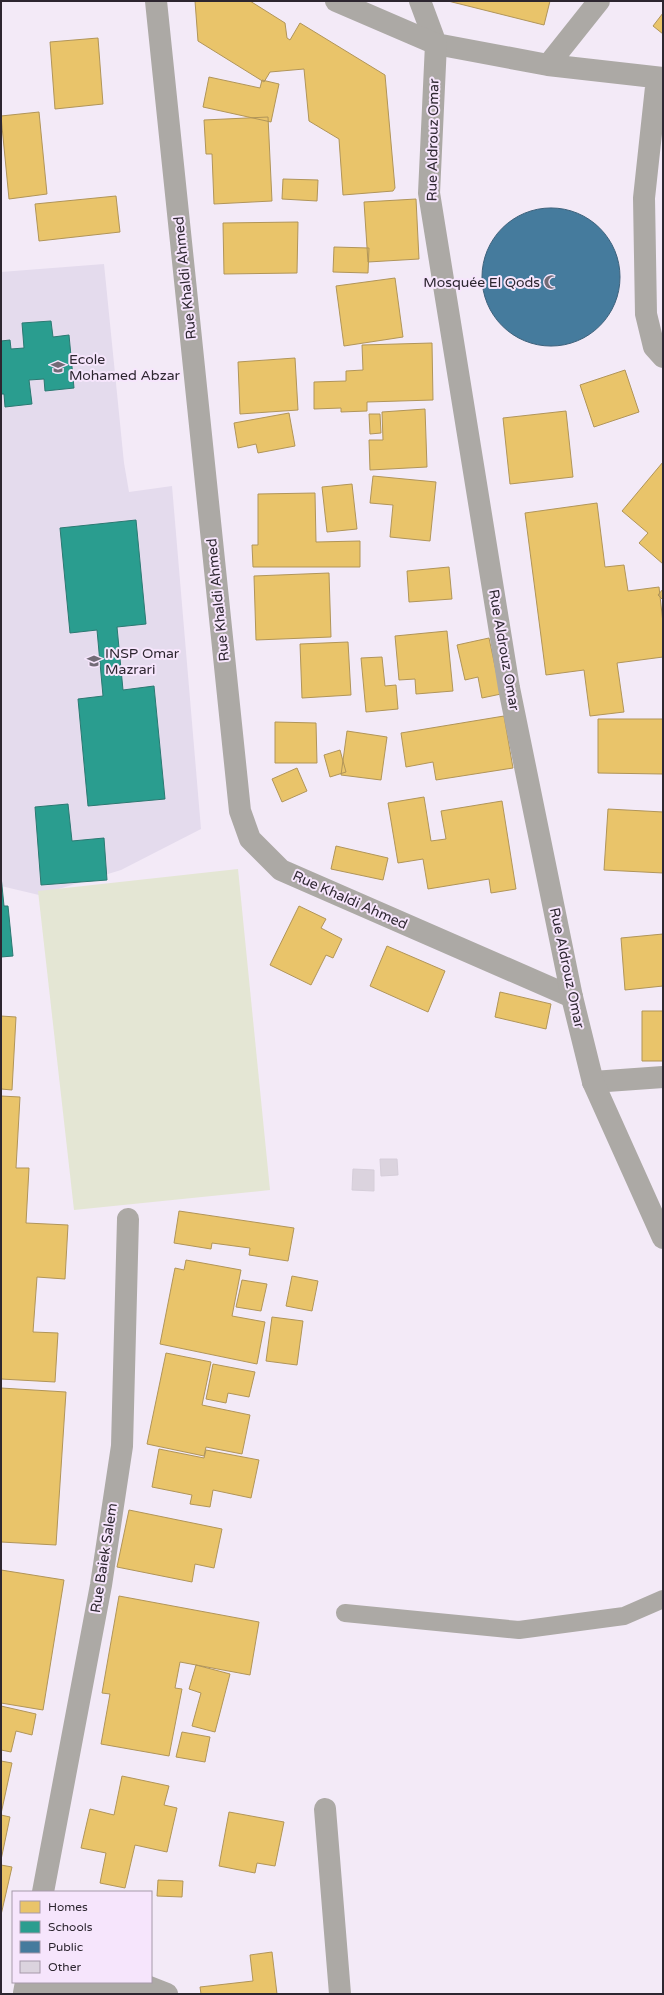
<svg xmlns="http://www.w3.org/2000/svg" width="664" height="1995" viewBox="0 0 664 1995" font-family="'Varela Round',sans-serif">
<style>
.education{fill:#e4dbed}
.park{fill:#e4e6d4}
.homes{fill:#e9c46a;stroke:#b19559}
.schools{fill:#2a9d8f;stroke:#2b7972}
.public{fill:#457b9d;stroke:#3e627c}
.building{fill:#dbd3de;stroke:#d6ceda}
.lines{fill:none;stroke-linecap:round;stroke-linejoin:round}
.service{stroke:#aca9a5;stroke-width:18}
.minor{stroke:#aca9a5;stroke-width:22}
.tertiary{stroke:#aca9a5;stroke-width:22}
.labels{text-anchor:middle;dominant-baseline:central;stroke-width:4;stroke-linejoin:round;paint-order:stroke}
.street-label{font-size:14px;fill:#2d2630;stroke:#f6e5fc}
.poi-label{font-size:14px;fill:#2d2630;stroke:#f6e5fc;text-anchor:start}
</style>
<rect width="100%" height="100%" fill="#f3eaf7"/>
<path class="education" d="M 104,264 L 124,463 L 129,492 L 172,486 L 201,829 L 121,870 L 39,895 L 1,886 L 1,272 Z"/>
<path class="park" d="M 238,869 L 270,1190 L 74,1210 L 38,891 Z"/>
<path class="homes" d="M 195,1 L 250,1 L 285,23 L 287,38 L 290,40 L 300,23 L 385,75 L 395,188 L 393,191 L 343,195 L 339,139 L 309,121 L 304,69 L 270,72 L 264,82 L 198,41 Z
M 448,1 L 550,1 L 544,25 Z
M 663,13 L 663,34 L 653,26 Z
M 98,38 L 103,104 L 55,109 L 50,42 Z
M 209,77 L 260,88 L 262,80 L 279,84 L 271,122 L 203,107 Z
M 39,112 L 47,194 L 9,199 L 1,116 Z
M 268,117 L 272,201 L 214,204 L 212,154 L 206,154 L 204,120 Z
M 283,179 L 318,180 L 317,201 L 282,199 Z
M 116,196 L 120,232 L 39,241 L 35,204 Z
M 416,199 L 419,259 L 368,262 L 364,202 Z
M 298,222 L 297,273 L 224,274 L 223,223 Z
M 334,247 L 369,248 L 368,273 L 333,272 Z
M 395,278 L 403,337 L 344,346 L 336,286 Z
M 432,343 L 433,400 L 367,402 L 367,411 L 341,412 L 341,408 L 314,409 L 314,382 L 346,381 L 346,371 L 363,370 L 362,345 Z
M 295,358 L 298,410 L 240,414 L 238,362 Z
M 625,370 L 639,412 L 594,427 L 580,385 Z
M 425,409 L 427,467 L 370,470 L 369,440 L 383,440 L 382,412 Z
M 566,411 L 573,477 L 510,484 L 503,418 Z
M 289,413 L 295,446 L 258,453 L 256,444 L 238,448 L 234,423 Z
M 369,414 L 380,414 L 381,433 L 370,434 Z
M 663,462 L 663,564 L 639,543 L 648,533 L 622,511 Z
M 373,476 L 436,482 L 430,541 L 390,537 L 393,505 L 370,503 Z
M 352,484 L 357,529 L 327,532 L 322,487 Z
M 315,493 L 316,542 L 360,541 L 360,567 L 253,567 L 252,545 L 258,545 L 258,494 Z
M 597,503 L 605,567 L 624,565 L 628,591 L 659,587 L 663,623 L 663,657 L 617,663 L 624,712 L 590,716 L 584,670 L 546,675 L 525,513 Z
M 449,567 L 452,599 L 409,602 L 407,571 Z
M 329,573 L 331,637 L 256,640 L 254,576 Z
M 663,589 L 663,600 L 658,595 Z
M 447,631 L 453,691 L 416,694 L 415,679 L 399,680 L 395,636 Z
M 489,638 L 501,694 L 482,698 L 478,677 L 465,680 L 457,645 Z
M 348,642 L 351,695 L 302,698 L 300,644 Z
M 382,657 L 385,686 L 396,685 L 398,709 L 366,712 L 361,658 Z
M 504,716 L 513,768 L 436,780 L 433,762 L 406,767 L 401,733 Z
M 598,719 L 663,719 L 663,774 L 598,773 Z
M 275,722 L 316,723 L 317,763 L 275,763 Z
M 347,731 L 387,737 L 381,780 L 341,775 Z
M 340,750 L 346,772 L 330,777 L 324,755 Z
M 297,768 L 307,791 L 282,802 L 272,779 Z
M 424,797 L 431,841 L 446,839 L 441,811 L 502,801 L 516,889 L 491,893 L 489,879 L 428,889 L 423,859 L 398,863 L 388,803 Z
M 608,809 L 663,812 L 663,873 L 604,870 Z
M 336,846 L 388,858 L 383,880 L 331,869 Z
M 299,906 L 326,919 L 321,928 L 342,939 L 333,958 L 326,955 L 311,985 L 270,965 Z
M 663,934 L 663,986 L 625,990 L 621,938 Z
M 387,946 L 445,971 L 428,1012 L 370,986 Z
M 500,992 L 551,1004 L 546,1029 L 495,1017 Z
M 642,1011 L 663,1011 L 663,1061 L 642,1061 Z
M 1,1016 L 16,1017 L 12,1090 L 1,1089 Z
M 1,1096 L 20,1097 L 16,1168 L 29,1168 L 26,1223 L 68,1225 L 65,1279 L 37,1277 L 33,1332 L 58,1333 L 55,1382 L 1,1379 Z
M 179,1211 L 294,1228 L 288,1261 L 249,1255 L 250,1248 L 212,1243 L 211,1249 L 174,1243 Z
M 186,1260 L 241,1270 L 232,1316 L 265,1322 L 257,1364 L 160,1344 L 175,1268 L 184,1270 Z
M 292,1276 L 318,1281 L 312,1311 L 286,1306 Z
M 242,1280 L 267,1284 L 261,1311 L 236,1307 Z
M 272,1317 L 303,1321 L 297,1365 L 266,1361 Z
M 166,1353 L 211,1362 L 202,1405 L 250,1415 L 242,1454 L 206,1447 L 204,1456 L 147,1444 Z
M 213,1364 L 255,1372 L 249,1397 L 228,1393 L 226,1403 L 206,1399 Z
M 1,1388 L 66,1392 L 56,1545 L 1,1542 Z
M 159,1449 L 204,1458 L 206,1450 L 259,1460 L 251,1498 L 213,1490 L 210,1507 L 190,1504 L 192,1495 L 152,1487 Z
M 129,1510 L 222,1529 L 214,1568 L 195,1564 L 192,1582 L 117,1567 Z
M 1,1570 L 64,1580 L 43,1710 L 1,1703 Z
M 119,1596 L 259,1622 L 250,1675 L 180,1662 L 175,1688 L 182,1689 L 169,1756 L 101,1744 L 110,1694 L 102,1693 Z
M 196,1665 L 230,1674 L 215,1732 L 192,1726 L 201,1693 L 189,1689 Z
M 1,1706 L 36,1714 L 32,1735 L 16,1731 L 11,1752 L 1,1750 Z
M 182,1732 L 210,1737 L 205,1762 L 176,1757 Z
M 1,1761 L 12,1763 L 1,1814 Z
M 122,1776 L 169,1786 L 164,1805 L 177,1808 L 167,1852 L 135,1845 L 125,1888 L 100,1883 L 106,1853 L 81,1848 L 90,1809 L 114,1815 Z
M 229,1812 L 284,1822 L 275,1866 L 257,1863 L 255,1873 L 219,1866 Z
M 1,1815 L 10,1817 L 1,1860 Z
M 1,1865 L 12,1867 L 1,1915 Z
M 158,1880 L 183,1881 L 182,1897 L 157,1896 Z
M 272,1952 L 277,1994 L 201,1994 L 200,1987 L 253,1981 L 250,1955 Z"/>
<path class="schools" d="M 51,321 L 53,337 L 69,335 L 74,388 L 45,391 L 44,379 L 29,380 L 32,404 L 5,407 L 4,394 L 1,394 L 1,341 L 10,340 L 11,349 L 24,348 L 22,323 Z
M 136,520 L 146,624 L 117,627 L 123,690 L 154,686 L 165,799 L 88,806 L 78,699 L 103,696 L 97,630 L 70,633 L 60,528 Z
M 68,804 L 72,841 L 104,838 L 107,880 L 41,885 L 35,807 Z
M 1,876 L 4,906 L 8,906 L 13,956 L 1,957 Z"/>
<path class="public" d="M482 277a69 69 0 1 1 138 0a69 69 0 1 1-138 0Z"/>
<path class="building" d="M 380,1159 L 397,1159 L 398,1175 L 381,1176 Z
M 353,1169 L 374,1170 L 374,1191 L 352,1190 Z"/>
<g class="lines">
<path class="service" d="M 345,1613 L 519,1630 L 624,1616 L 663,1599"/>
<path class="minor" d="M 156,1 L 240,811 L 250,839 L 281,870 L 572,997
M 420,1 L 436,44 L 548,65 L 599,1
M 548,65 L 663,78
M 657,78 L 644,198 L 646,314 L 654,347 L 663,357
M 593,1082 L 663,1077
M 325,1809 L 340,1994
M 43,1892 L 101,1585 L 122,1446 L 128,1219
M 26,1982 L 24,1993 L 139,1983 L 167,1994"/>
<path class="tertiary" d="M 336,1 L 436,44 L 429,193 L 509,688 L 572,997 L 593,1082 L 663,1238"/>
</g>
<defs>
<symbol id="mosque-bare" viewBox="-9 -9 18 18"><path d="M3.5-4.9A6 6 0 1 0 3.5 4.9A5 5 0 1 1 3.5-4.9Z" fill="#726b76" stroke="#f6e5fc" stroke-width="2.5" paint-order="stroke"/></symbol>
<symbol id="school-bare" viewBox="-9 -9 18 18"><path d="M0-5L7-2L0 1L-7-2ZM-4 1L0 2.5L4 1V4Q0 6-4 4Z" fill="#726b76" stroke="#f6e5fc" stroke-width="2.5" paint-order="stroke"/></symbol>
<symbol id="university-bare" viewBox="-9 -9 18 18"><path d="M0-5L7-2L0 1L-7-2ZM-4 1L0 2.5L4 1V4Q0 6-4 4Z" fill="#726b76" stroke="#f6e5fc" stroke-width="2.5" paint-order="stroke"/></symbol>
</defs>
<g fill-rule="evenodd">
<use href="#mosque-bare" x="541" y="272" width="20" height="20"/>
<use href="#school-bare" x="48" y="357" width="20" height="20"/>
<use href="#university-bare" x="84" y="651" width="20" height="20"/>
</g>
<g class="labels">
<g class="street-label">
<text transform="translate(433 140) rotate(-89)">Rue Aldrouz Omar</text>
<text transform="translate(185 278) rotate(-96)">Rue Khaldi Ahmed</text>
<text transform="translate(218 600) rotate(-96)">Rue Khaldi Ahmed</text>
<text transform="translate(504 650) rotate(80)">Rue Aldrouz Omar</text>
<text transform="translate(350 900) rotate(24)">Rue Khaldi Ahmed</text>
<text transform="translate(567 968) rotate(78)">Rue Aldrouz Omar</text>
<text transform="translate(104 1558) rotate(-81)">Rue Baiek Salem</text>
</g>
<g class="poi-label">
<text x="540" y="282" text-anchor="end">Mosquée El Qods</text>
<text x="69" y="359">Ecole<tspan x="69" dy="16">Mohamed Abzar</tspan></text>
<text x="105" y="653">INSP Omar<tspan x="105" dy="16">Mazrari</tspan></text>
</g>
</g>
<rect width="664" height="1995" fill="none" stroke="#2d2630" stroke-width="4"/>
<rect x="12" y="1891" width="140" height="92" fill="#f6e5fc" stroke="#a699aa"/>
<rect x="20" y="1901" width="20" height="12" fill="#e9c46a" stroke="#a699aa"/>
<text x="48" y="1911" font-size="12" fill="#2d2630">Homes</text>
<rect x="20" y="1921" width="20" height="12" fill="#2a9d8f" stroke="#a699aa"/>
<text x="48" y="1931" font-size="12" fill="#2d2630">Schools</text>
<rect x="20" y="1941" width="20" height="12" fill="#457b9d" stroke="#a699aa"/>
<text x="48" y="1951" font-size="12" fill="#2d2630">Public</text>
<rect x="20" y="1961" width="20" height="12" fill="#dbd3de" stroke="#a699aa"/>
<text x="48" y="1971" font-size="12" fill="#2d2630">Other</text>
</svg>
